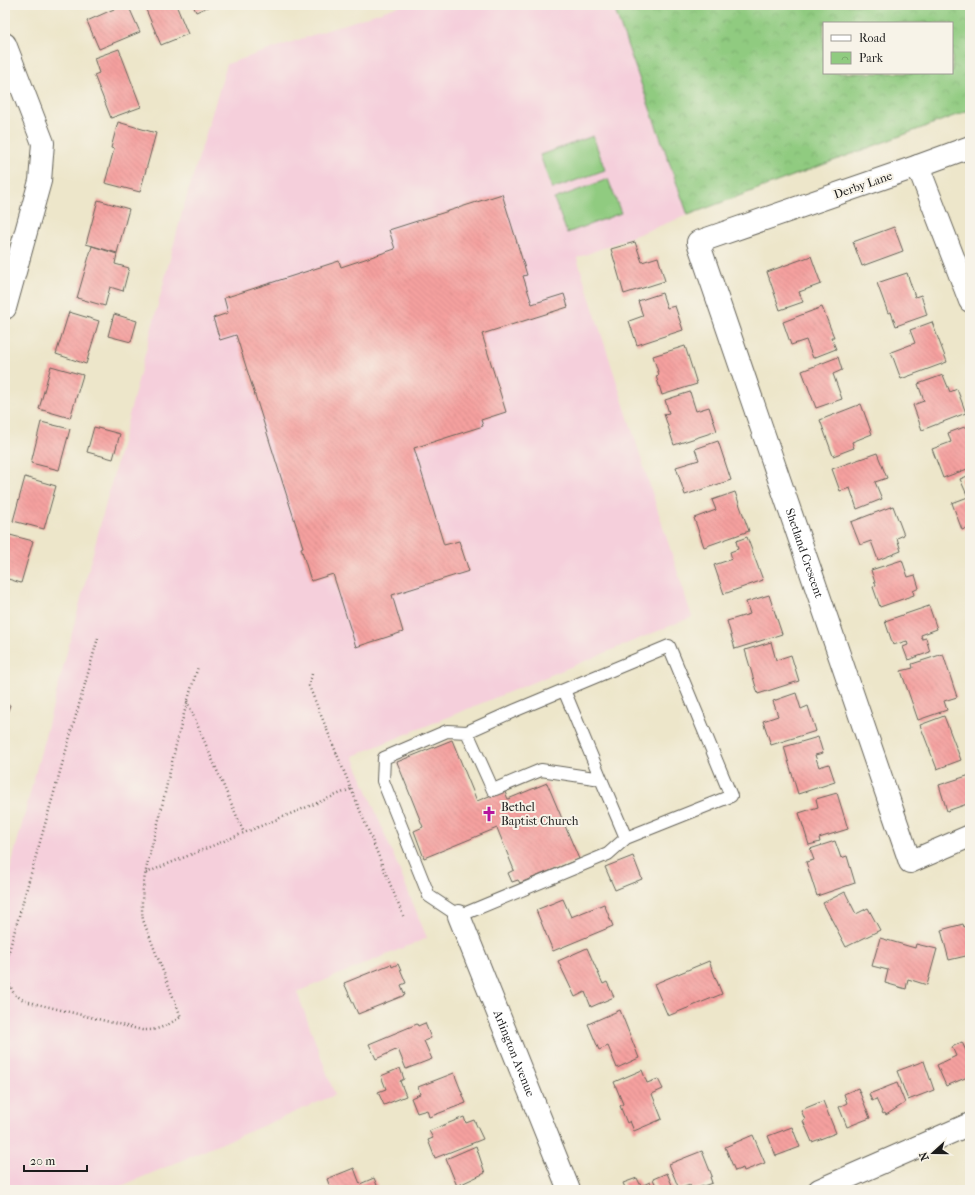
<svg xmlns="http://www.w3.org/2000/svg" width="975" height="1195" viewBox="0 0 975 1195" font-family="'IM FELL French Canon',serif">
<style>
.built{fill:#f5cfdb}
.green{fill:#90cb80;stroke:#56744e}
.park{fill:url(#park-crowns);stroke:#56744e;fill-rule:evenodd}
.building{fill:url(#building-back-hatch)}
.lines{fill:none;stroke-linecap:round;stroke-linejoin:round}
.service-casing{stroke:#656359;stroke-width:14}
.minor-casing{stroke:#656359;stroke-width:24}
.path{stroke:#656359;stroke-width:2.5;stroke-dasharray:1 3;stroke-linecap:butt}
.service{stroke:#fff;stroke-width:12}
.minor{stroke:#fff;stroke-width:22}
.labels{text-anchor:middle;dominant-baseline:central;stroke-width:4;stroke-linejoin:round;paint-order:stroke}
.street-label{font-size:12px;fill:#1c1c1c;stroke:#f7f3e8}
.poi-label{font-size:12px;fill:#1c1c1c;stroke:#f7f3e8;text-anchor:start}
</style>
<defs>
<pattern id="park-crowns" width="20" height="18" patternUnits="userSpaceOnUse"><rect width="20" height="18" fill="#90cb80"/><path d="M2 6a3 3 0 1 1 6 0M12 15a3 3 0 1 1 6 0" fill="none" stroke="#7cae6e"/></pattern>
<pattern id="building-back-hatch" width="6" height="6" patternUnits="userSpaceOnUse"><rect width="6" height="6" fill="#f5a09f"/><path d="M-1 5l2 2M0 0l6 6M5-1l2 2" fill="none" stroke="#d18988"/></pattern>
</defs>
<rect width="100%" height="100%" fill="#f7f3e8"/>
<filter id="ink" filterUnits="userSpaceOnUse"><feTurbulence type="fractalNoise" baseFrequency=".025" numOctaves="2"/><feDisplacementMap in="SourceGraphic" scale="8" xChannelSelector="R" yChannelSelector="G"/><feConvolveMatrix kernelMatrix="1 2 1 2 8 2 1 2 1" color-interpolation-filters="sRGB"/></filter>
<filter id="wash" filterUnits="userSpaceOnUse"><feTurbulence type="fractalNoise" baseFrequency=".012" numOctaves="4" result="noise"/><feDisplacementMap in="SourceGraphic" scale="16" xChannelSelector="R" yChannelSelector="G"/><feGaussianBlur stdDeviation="0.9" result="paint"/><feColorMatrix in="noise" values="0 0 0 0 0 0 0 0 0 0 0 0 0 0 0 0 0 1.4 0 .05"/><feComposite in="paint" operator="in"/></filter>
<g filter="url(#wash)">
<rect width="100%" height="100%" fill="#ede6ca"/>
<path class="built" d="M 402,5 L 613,5 L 688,215 L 577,258 L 692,617 L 353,756 L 427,938 L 297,992 L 335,1095 L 112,1190 L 5,1190 L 5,889 L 183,209 L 227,64 Z"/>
<path class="green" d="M 593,136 L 605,170 L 552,189 L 540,155 Z
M 608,179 L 621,213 L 567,233 L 554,199 Z"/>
<path class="park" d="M 613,5 L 970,5 L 970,110 L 688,215 ZM 824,23 L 952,23 L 952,73 L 824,73 Z"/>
<g id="blocks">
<path class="building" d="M 123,5 L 128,5 L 140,32 L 99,49 L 87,21 Z
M 144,5 L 176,5 L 188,34 L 161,45 Z
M 193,5 L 212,5 L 196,12 Z
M 119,49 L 141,107 L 111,118 L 94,75 L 99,73 L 94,58 Z
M 118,122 L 156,133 L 140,192 L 105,183 L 114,149 L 111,148 Z
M 502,194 L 527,275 L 523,276 L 532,304 L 564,294 L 568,307 L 482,334 L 506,412 L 481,420 L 483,426 L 414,448 L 444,545 L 459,541 L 469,571 L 392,595 L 403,632 L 356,647 L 333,574 L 311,581 L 301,548 L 303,547 L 236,335 L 220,340 L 213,318 L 228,313 L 224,298 L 339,261 L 341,267 L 395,249 L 389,230 Z
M 98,200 L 129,209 L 117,253 L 86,244 Z
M 894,227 L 903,251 L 862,266 L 853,242 Z
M 635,242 L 642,262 L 658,257 L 665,281 L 624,294 L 611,249 Z
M 92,246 L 117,254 L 115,264 L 129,268 L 123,291 L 110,287 L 105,306 L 77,298 Z
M 811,256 L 821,284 L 799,292 L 803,302 L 780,310 L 767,272 Z
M 907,273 L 915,297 L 921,295 L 927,315 L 896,326 L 891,312 L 888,313 L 877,283 Z
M 662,293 L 667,308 L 675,306 L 683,330 L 637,345 L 629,321 L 643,316 L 638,301 Z
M 822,307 L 834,337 L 831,337 L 836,349 L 813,358 L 806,340 L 791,345 L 783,322 Z
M 69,312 L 99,321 L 86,364 L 56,354 Z
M 114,314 L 137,321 L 131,342 L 108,336 Z
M 932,322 L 947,362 L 901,379 L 891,352 L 915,343 L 910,330 Z
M 685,346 L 697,384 L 662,395 L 656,376 L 659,375 L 653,356 Z
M 838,357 L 842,370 L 833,374 L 842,399 L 816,408 L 802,371 Z
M 51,366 L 83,375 L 70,418 L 39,409 Z
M 943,375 L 950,392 L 957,389 L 966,413 L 922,430 L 913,405 L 924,401 L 918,384 Z
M 690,392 L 696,411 L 709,407 L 717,431 L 674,445 L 664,414 L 669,413 L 665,400 Z
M 861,404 L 872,434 L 852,442 L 854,448 L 833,456 L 820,420 Z
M 41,422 L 70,429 L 59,470 L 31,463 Z
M 970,425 L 970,468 L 943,478 L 932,449 L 951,442 L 948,433 Z
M 94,427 L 120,434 L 113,459 L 87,452 Z
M 718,441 L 731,480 L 685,495 L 676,467 L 699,460 L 695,449 Z
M 877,453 L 887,478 L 875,482 L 882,499 L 857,509 L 850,488 L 840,491 L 832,469 Z
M 970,475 L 970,527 L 962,530 L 952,503 L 968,497 L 960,479 Z
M 25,477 L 56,486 L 44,529 L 13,521 Z
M 735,492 L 749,531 L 704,547 L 694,518 L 716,510 L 712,500 Z
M 893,506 L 904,535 L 897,538 L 901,551 L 878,560 L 871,541 L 860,545 L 851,522 Z
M 6,534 L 33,541 L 21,583 L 5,578 Z
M 747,537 L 763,580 L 724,594 L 714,565 L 732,559 L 730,552 L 738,549 L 736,541 Z
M 902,560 L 908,577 L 915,575 L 919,588 L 913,591 L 914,595 L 880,607 L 873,587 L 876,586 L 871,570 Z
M 769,595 L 782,634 L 735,649 L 727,621 L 750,614 L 746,602 Z
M 929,606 L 937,629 L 921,635 L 922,639 L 926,638 L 930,652 L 908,660 L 903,647 L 908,645 L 907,641 L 893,645 L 885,621 Z
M 771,642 L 776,660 L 791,655 L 799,681 L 758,694 L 745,650 Z
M 943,654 L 957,697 L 944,701 L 947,710 L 918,720 L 901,671 L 913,668 L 912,664 Z
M 796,693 L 801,709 L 808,706 L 816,731 L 771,745 L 763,721 L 778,716 L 773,701 Z
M 5,704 L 10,705 L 5,719 Z
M 944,716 L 961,760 L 937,769 L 920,725 Z
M 818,737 L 823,753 L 815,755 L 819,767 L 829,764 L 835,782 L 798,794 L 784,747 Z
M 452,740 L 477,801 L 504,790 L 508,799 L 547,783 L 579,859 L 520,883 L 518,880 L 512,882 L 508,873 L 514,870 L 497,828 L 424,858 L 414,831 L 423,827 L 397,762 Z
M 970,775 L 970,803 L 947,811 L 939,785 Z
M 837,793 L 848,829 L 819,838 L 820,842 L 809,845 L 799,813 L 818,807 L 816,799 Z
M 835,841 L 841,858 L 847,856 L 855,883 L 817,896 L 806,862 L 814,860 L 810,849 Z
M 633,856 L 642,879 L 615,890 L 605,867 Z
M 845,892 L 856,914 L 868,908 L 880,930 L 846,947 L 823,903 Z
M 563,899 L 571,917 L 604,904 L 613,926 L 553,951 L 536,910 Z
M 963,924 L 964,927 L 970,925 L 970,955 L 949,960 L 941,930 Z
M 880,938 L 915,948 L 916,944 L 937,949 L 927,985 L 908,979 L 906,989 L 885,983 L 888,970 L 872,966 Z
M 587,948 L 603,984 L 607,982 L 614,997 L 591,1007 L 585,992 L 575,997 L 558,961 Z
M 709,961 L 722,994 L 668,1016 L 654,984 Z
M 391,964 L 392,967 L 398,964 L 406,983 L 401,985 L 405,995 L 358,1014 L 344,983 Z
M 620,1010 L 639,1058 L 617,1068 L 608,1046 L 599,1050 L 588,1024 Z
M 425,1023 L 431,1038 L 424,1041 L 432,1059 L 406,1069 L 398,1049 L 376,1059 L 369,1044 L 417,1024 L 418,1026 Z
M 962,1042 L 967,1053 L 970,1051 L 970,1076 L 946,1086 L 937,1065 L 956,1056 L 952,1047 Z
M 924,1061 L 934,1090 L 908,1100 L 897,1071 Z
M 400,1068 L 404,1079 L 400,1081 L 406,1096 L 384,1105 L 378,1092 L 386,1089 L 381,1076 Z
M 642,1070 L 647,1083 L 658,1079 L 663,1089 L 652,1094 L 662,1119 L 634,1131 L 630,1121 L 627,1123 L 620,1106 L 623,1104 L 614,1082 Z
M 454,1073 L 466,1103 L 429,1117 L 427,1110 L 417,1113 L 411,1098 L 420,1094 L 418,1087 Z
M 897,1083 L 905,1103 L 886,1115 L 885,1113 L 883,1114 L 876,1099 L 872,1101 L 869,1094 Z
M 858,1088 L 870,1118 L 847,1127 L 839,1107 L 847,1103 L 844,1094 Z
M 823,1101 L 836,1133 L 812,1142 L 803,1121 L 805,1120 L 801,1110 Z
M 464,1117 L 466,1123 L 474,1120 L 483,1139 L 435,1158 L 428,1140 L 433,1138 L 429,1131 Z
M 792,1127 L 800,1147 L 776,1156 L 768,1136 Z
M 753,1135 L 765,1163 L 744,1171 L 743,1168 L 735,1171 L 725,1147 Z
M 476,1146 L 485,1173 L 457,1186 L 446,1159 Z
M 702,1151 L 712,1176 L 710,1177 L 712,1183 L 698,1188 L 692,1189 L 690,1185 L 679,1189 L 669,1164 Z
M 354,1168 L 360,1184 L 374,1178 L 379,1190 L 331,1190 L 327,1179 Z
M 667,1173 L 674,1190 L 658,1190 L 653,1179 Z
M 637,1178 L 641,1186 L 650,1182 L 654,1190 L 626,1190 L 623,1183 Z"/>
</g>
</g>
<g filter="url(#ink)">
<use href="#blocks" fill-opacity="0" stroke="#656359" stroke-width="1"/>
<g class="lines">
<defs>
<path id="service" d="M 564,690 L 601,779
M 467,732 L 447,731 L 384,758 L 383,781 L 429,896 L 459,916 L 608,854 L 626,838 L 731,796 L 669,646 L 516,710 L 467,732 L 493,790 L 541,770 L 601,779 L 626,838"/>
<g id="minor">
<path d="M 5,44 L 43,143 L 40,181 L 5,308"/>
<path id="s1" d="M 970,147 L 918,166 L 698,242 L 910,862 L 970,836"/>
<path d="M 918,166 L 970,301"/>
<path id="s2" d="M 459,916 L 569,1190"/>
<path d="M 819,1190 L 970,1124"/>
</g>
</defs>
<use href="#service" class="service-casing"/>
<use href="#minor" class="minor-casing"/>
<path class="path" d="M 98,638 L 5,965 L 6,977 L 14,994 L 25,1001 L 142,1030 C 159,1031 167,1025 181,1017 L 143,920 C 138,886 152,849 160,815 C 171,766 182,715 198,667
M 312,674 L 309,686 L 404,918
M 187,701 L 244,833
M 146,873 L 351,789"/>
<use href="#service" class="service"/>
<use href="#minor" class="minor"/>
</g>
</g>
<defs>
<symbol id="church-bare" viewBox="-9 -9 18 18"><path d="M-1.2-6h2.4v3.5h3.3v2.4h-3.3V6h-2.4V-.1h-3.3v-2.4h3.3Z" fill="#b5179e" stroke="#f7f3e8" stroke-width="2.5" paint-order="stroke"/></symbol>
</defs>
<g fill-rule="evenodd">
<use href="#church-bare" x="478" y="803" width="22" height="22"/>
</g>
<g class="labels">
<g class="street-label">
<text transform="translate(863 185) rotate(-19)">Derby Lane</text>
<text stroke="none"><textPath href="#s1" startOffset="617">Shetland Crescent</textPath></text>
<text stroke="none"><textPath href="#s2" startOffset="148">Arlington Avenue</textPath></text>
</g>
<g class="poi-label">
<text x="501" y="807">Bethel<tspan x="501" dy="14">Baptist Church</tspan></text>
</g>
</g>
<rect width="975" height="1195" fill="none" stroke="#f7f3e8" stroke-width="20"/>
<rect x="823" y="22" width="130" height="52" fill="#f7f3e8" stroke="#9f9d96"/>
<rect x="831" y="35" width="20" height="6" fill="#ffffff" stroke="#9f9d96"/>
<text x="859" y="42" font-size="12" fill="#1c1c1c">Road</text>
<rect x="831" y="52" width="20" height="12" fill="url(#park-crowns)" stroke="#9f9d96"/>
<text x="859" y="62" font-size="12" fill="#1c1c1c">Park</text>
<g transform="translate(933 1153) rotate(249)" stroke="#f7f3e8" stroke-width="3" paint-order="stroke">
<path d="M0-3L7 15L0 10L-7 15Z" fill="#1c1c1c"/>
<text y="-6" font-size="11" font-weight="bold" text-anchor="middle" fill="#1c1c1c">N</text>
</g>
<path d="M24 1165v6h63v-6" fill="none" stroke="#1c1c1c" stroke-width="2"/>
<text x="30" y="1165" font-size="12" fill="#1c1c1c" stroke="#f7f3e8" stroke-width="3" paint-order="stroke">20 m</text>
</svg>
